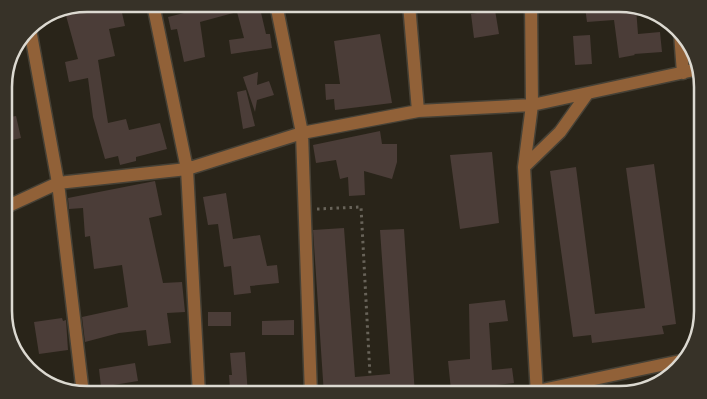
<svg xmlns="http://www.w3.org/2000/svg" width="707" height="399" viewBox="0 0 707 399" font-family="'Source Sans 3',sans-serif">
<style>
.building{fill:#4b3d38}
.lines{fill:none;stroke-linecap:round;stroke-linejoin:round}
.minor-casing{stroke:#464136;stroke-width:15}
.path{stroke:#686359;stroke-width:3;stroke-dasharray:2.5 4;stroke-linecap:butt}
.minor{stroke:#916138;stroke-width:12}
.rim{fill:none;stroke:#dcd9d1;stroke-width:2.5}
</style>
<rect width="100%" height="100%" fill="#292419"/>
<path class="building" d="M 87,4 L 120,4 L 125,26 L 109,29 L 115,56 L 98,60 L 108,123 L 126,119 L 129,130 L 160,123 L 167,149 L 136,157 L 136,161 L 120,165 L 118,156 L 105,159 L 93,117 L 88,78 L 69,82 L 65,62 L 78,59 L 65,12 Z
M 220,4 L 259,4 L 266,34 L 270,34 L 272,48 L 231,54 L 229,40 L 244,38 L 237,12 L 200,22 L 205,57 L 184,62 L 177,29 L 171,30 L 168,17 Z
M 620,4 L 636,8 L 638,34 L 660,32 L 662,52 L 634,54 L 635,55 L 619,58 L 614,20 L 587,22 L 585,7 Z
M 495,10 L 499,34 L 474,38 L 471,14 Z
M 380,34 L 392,103 L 335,110 L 334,99 L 326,100 L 325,84 L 340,84 L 334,41 Z
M 590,35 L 592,64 L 575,65 L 573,36 Z
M 258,72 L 257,85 L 269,81 L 274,95 L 257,100 L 255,112 L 243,77 Z
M 246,90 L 255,126 L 243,129 L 237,92 Z
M 16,116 L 21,138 L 4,142 L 4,118 Z
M 380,131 L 382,144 L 397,144 L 397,162 L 392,179 L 364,171 L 365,195 L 349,196 L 348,177 L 340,179 L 336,160 L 316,163 L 313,145 Z
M 492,152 L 499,223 L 460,229 L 450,155 Z
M 654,164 L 676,324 L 662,326 L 664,334 L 592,343 L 591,335 L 573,337 L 550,171 L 576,167 L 595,314 L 645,308 L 626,168 Z
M 155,181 L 162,215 L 149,218 L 163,283 L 182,282 L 185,312 L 167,313 L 171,343 L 148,346 L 146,330 L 119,333 L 85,342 L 82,317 L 128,307 L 122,265 L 94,269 L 90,236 L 85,237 L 83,208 L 69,209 L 68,198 Z
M 226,193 L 233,239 L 260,235 L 267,266 L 277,265 L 279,283 L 250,286 L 251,293 L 234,295 L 231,266 L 224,267 L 218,224 L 208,225 L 203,197 Z
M 344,228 L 355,377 L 390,374 L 380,230 L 404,229 L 415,395 L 324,395 L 313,230 Z
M 505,300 L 508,321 L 489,323 L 492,370 L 512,368 L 514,383 L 451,390 L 448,361 L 470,359 L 469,304 Z
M 208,312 L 231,312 L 231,326 L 208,326 Z
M 62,318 L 63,321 L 66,320 L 68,350 L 39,354 L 34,322 Z
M 294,320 L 294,335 L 262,335 L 262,321 Z
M 245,352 L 248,395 L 235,395 L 235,389 L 230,389 L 229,375 L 232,375 L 230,353 Z
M 135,363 L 138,381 L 101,387 L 99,369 Z"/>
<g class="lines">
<defs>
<path id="minor" d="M 153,4 L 187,169 L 199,395
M 276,4 L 302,133 L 311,395
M 409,4 L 418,111
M 531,4 L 532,105 L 524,167 L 537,395
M 30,29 L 58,183 L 83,394
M 680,33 L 683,73
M 524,167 L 560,132 L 587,94
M 4,208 L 58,183 L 187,169 L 302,133 L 418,111 L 532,105 L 699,69
M 528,395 L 537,391 L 685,360"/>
</defs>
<use href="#minor" class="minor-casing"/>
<path class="path" d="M 317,209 L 361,207 L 370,375"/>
<use href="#minor" class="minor"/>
</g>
<path d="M0 0H707V399H0ZM87 12H619A75 75 0 0 1 694 87V311A75 75 0 0 1 619 386H87A75 75 0 0 1 12 311V87A75 75 0 0 1 87 12Z" fill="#373228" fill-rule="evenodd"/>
<path class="rim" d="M87 12H619A75 75 0 0 1 694 87V311A75 75 0 0 1 619 386H87A75 75 0 0 1 12 311V87A75 75 0 0 1 87 12Z"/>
</svg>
